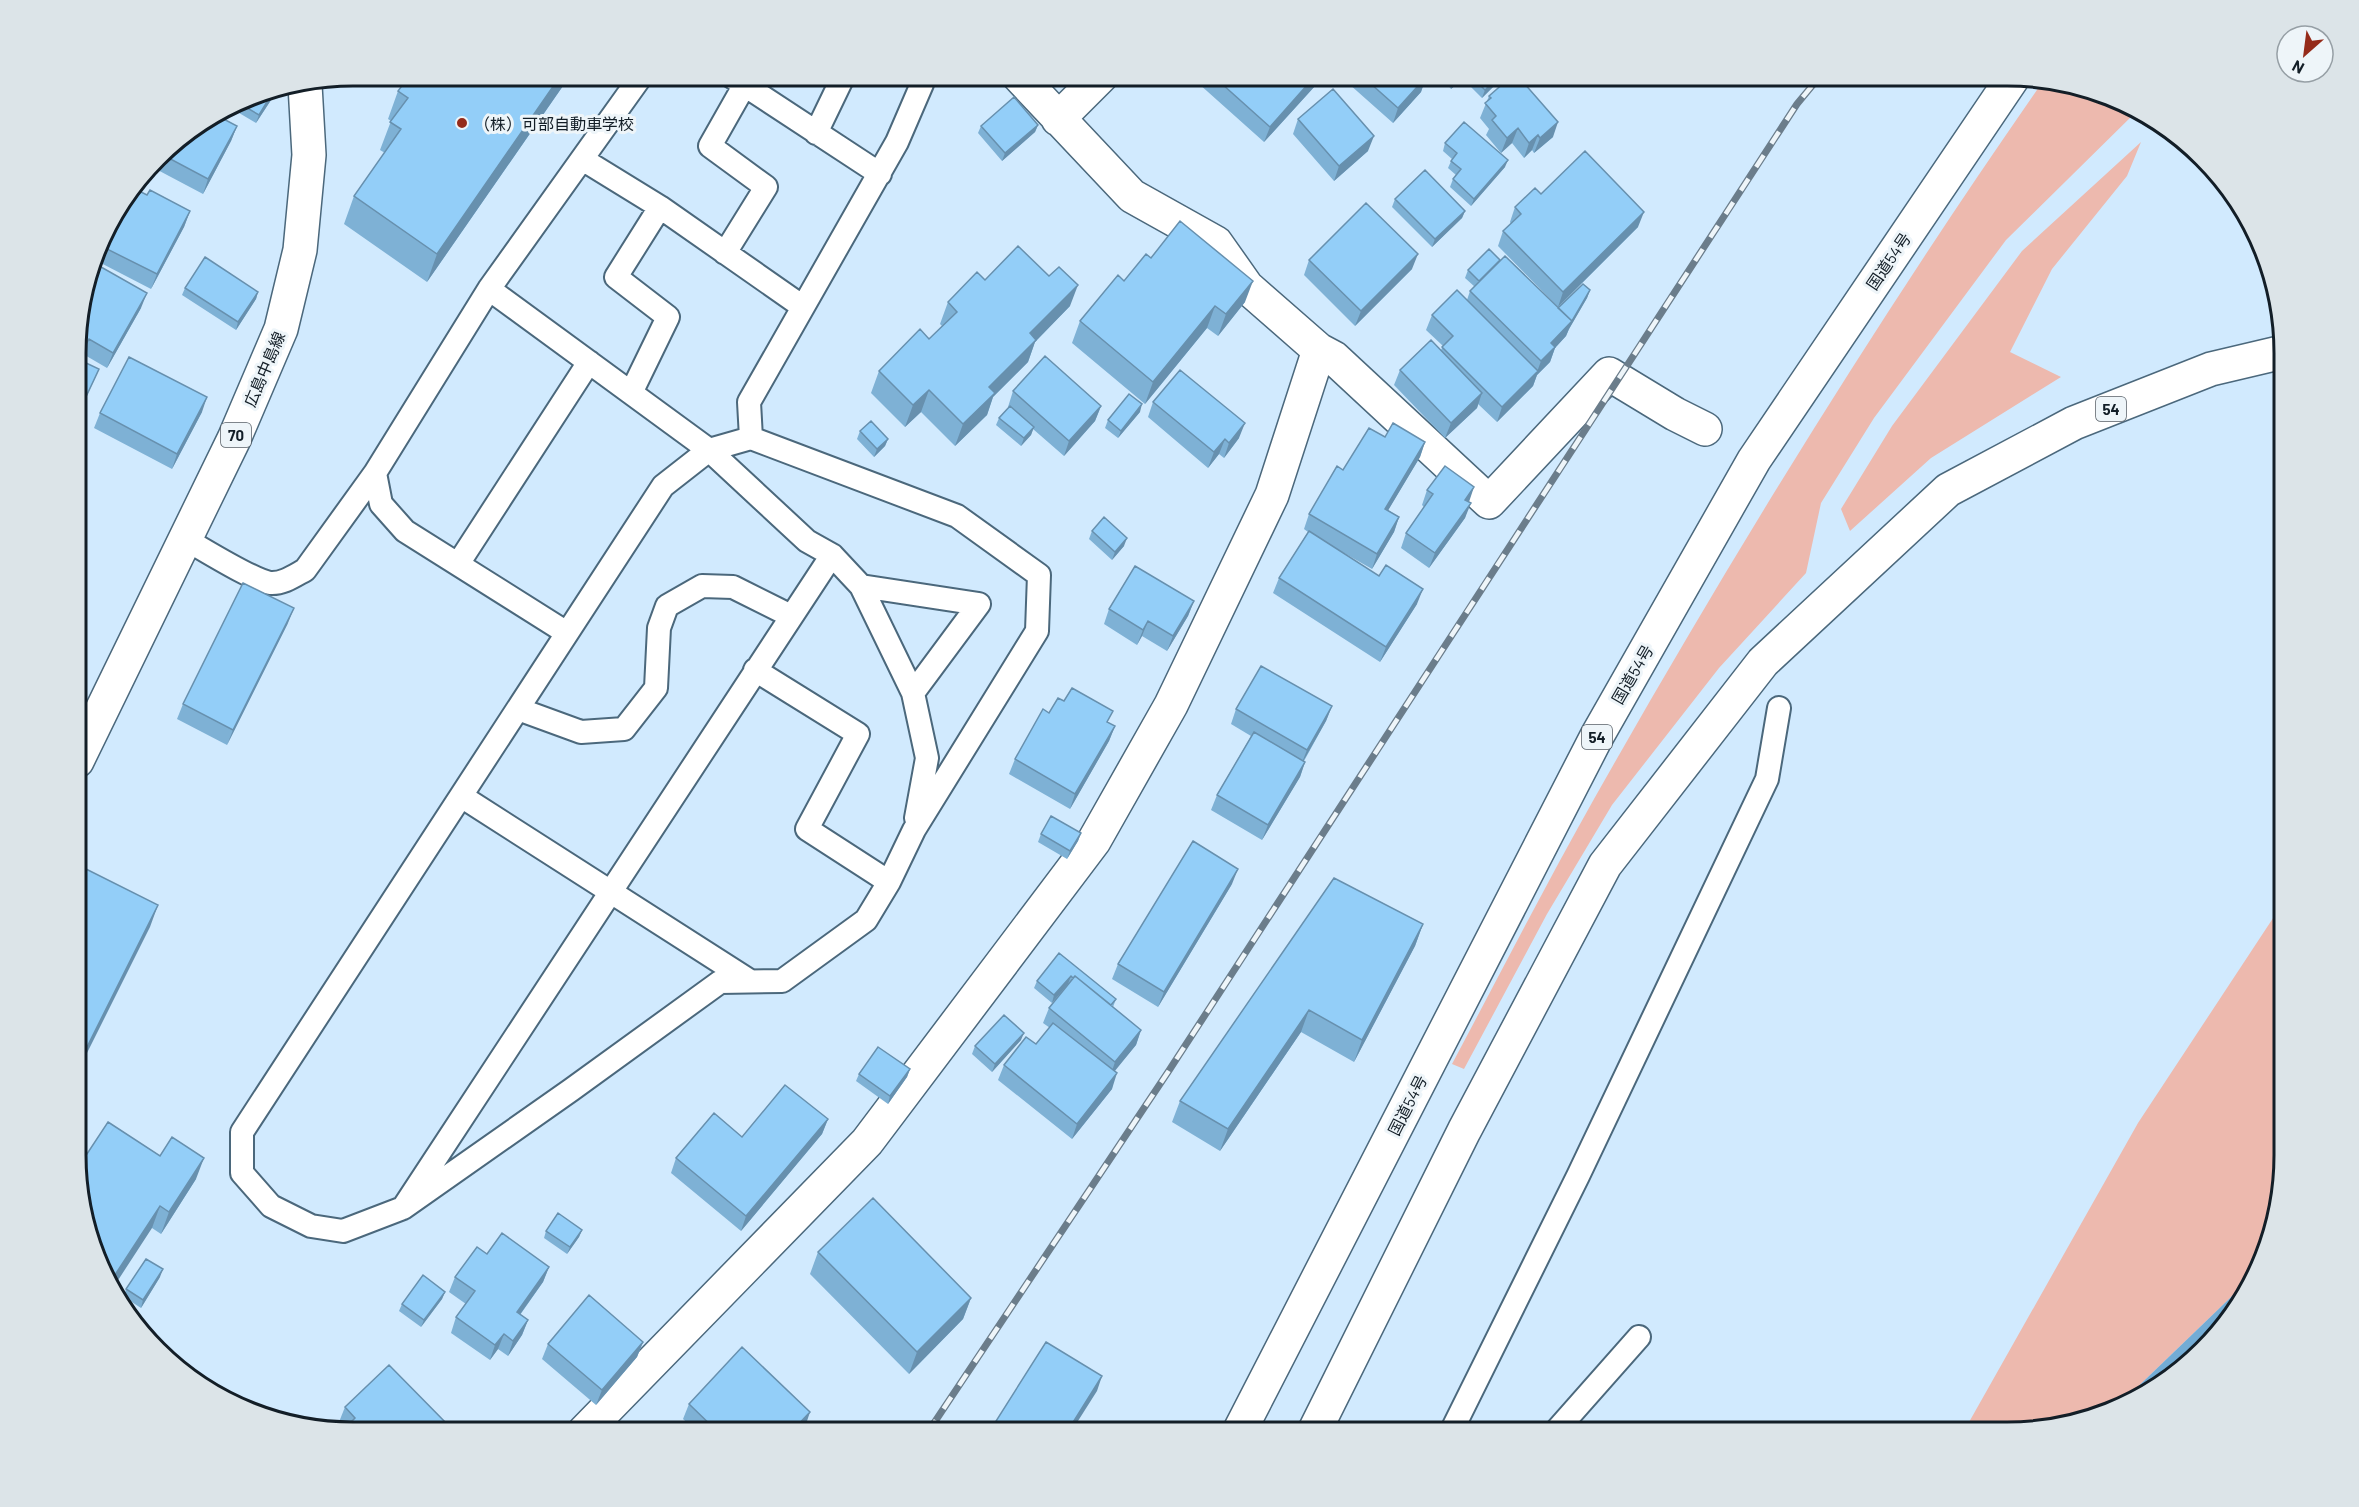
<svg xmlns="http://www.w3.org/2000/svg" width="2359" height="1507" viewBox="0 0 2359 1507" font-family="Barlow,'Noto Sans JP',sans-serif">
<style>
.green{fill:#edb9ae}
.water{fill:#73acd5}
.lines{fill:none;stroke-linecap:round;stroke-linejoin:round}
.lane-casing{stroke:#4b687c;stroke-width:26}
.street-casing{stroke:#4b687c;stroke-width:36}
.primary-casing{stroke:#4b687c;stroke-width:36}
.highway-casing{stroke:#4b687c;stroke-width:36}
.lane{stroke:#fff;stroke-width:22}
.street{stroke:#fff;stroke-width:33}
.primary{stroke:#fff;stroke-width:33}
.highway{stroke:#fff;stroke-width:33}
.rail-casing{stroke:#6b7d8b;stroke-width:7}
.rail{stroke:#eef5f9;stroke-width:4.5;stroke-dasharray:14;stroke-linecap:butt}
.wall{fill:#7eb1d5}
.shaded-wall{fill:#6790ae}
.building{fill:#93cef8;stroke:#6790ae;stroke-width:1.5}
.poi-dot{fill:#952b1a;stroke:#eef5f9;stroke-width:2}
.labels{text-anchor:middle;dominant-baseline:central;stroke-width:6;stroke-linejoin:round;paint-order:stroke}
.shield{fill:#eef5f9;stroke:#555e66;stroke-width:1.5}
.shield-label{font-size:15px;font-weight:bold;fill:#131e27}
.poi-label{font-size:16px;fill:#131e27;stroke:#eef5f9;text-anchor:start}
.street-label{font-size:16px;fill:#131e27;stroke:#eef5f9}
.rim{fill:none;stroke:#131e27;stroke-width:3}
</style>
<rect width="100%" height="100%" fill="#d1eafe"/>
<path class="green" d="M 2044,80 L 2079,85 L 2137,111 L 2006,240 L 1874,418 L 1821,503 L 1806,573 L 1719,668 L 1612,805 L 1547,914 L 1464,1069 L 1452,1064 C 1499,976 1545,886 1594,799 C 1733,553 1882,312 2044,80 Z
M 2141,142 L 2127,176 L 2052,269 L 2010,352 L 2061,377 L 1931,458 L 1850,531 L 1841,509 L 1892,426 L 2022,251 Z
M 2283,903 L 2283,1172 L 2269,1243 L 2254,1275 L 2122,1402 L 2024,1431 L 1964,1431 L 2138,1123 Z"/>
<path class="water" d="M 2254,1275 L 2237,1308 L 2145,1395 L 2122,1402 Z"/>
<g class="lines">
<defs>
<path id="lane" d="M 729,75 L 880,174
M 816,133 L 844,75
M 582,159 L 660,207 L 803,307
M 725,253 L 766,187 L 710,146 L 744,86
M 489,289 L 709,450 L 807,541 L 832,555 L 861,586 L 913,693 L 927,758 L 916,818
M 631,393 L 668,317 L 616,277 L 660,207
M 751,438 L 749,402 L 897,142 L 922,84 L 918,75
M 185,539 C 203,549 252,580 270,583 C 283,584 294,576 305,570 L 375,473
M 458,564 L 589,362
M 861,586 L 979,604 L 913,693
M 567,633 L 405,531 L 381,504 L 375,473 L 489,289 L 642,75
M 755,670 L 858,734 L 807,829 L 889,882
M 518,709 L 581,732 L 624,729 L 656,688 L 659,628 L 667,606 L 702,586 L 733,587 L 791,616
M 461,796 L 750,981
M 403,1208 L 571,1090 L 720,982 L 782,981 L 866,920 L 889,882 L 914,830 L 1037,631 L 1039,575 L 957,516 L 751,438 L 709,450 L 663,486 L 242,1132 L 242,1173 L 271,1206 L 311,1226 L 343,1231 L 403,1208 L 832,555
M 1451,1432 L 1578,1176 L 1767,779 L 1779,708
M 1555,1432 L 1639,1337"/>
<path id="street" d="M 1058,119 L 1102,75
M 1319,350 L 1334,358 L 1489,502 L 1609,374 L 1675,414 L 1705,429
M 584,1432 L 867,1142 L 1094,841 L 1171,705 L 1272,495 L 1319,350 L 1247,287 L 1216,243 L 1132,196 L 1018,75"/>
<path id="primary" d="M 77,761 L 234,439 L 281,329 L 300,250 L 309,155 L 305,85"/>
<path id="highway" d="M 1239,1432 L 1597,736 L 1754,460 L 2014,76
M 1314,1432 L 1464,1131 L 1605,865 L 1763,662 L 1948,490 L 2074,423 L 2211,369 L 2283,352"/>
</defs>
<use href="#lane" class="lane-casing"/>
<use href="#street" class="street-casing"/>
<use href="#primary" class="primary-casing"/>
<use href="#highway" class="highway-casing"/>
<use href="#lane" class="lane"/>
<use href="#street" class="street"/>
<use href="#primary" class="primary"/>
<use href="#highway" class="highway"/>
<defs>
<path id="rail" d="M 928,1432 L 1168,1072 L 1797,104 L 1821,75"/>
</defs>
<use href="#rail" class="rail-casing"/>
<use href="#rail" class="rail"/>
</g>
<path class="wall" d="M 1189,75 L 1319,75 L 1315,86 L 1264,142 Z
M 1340,75 L 1424,75 L 1426,77 L 1421,92 L 1393,123 L 1340,76 Z
M 1439,75 L 1467,75 L 1451,89 Z
M 1502,78 L 1482,98 L 1471,87 L 1474,79 Z
M 565,83 L 427,282 L 344,224 L 354,196 L 385,153 L 380,150 L 391,121 L 388,119 L 398,91 Z
M 247,96 L 271,100 L 256,123 L 229,107 Z
M 1489,96 L 1553,137 L 1534,153 L 1532,150 L 1524,158 L 1512,143 L 1501,153 L 1486,135 L 1489,129 L 1480,118 Z
M 1298,119 L 1368,151 L 1334,181 L 1293,134 Z
M 1038,125 L 1035,132 L 1002,161 L 978,133 L 981,126 Z
M 237,126 L 231,141 L 203,194 L 152,167 L 169,144 Z
M 1445,143 L 1505,167 L 1471,206 L 1450,187 L 1453,179 L 1456,175 L 1448,168 L 1452,159 L 1443,151 Z
M 1541,194 L 1638,227 L 1558,307 L 1498,246 L 1503,231 L 1511,224 L 1510,222 L 1515,207 Z
M 147,195 L 190,211 L 184,227 L 151,289 L 95,260 L 99,245 Z
M 1395,199 L 1465,211 L 1462,218 L 1432,247 L 1392,207 Z
M 1151,258 L 1245,302 L 1218,336 L 1207,328 L 1145,404 L 1072,343 L 1080,321 Z
M 1309,260 L 1412,269 L 1355,326 L 1304,275 Z
M 1499,262 L 1558,308 L 1590,290 L 1587,298 L 1569,329 L 1566,336 L 1555,348 L 1550,362 L 1537,375 L 1533,386 L 1497,422 L 1478,404 L 1477,408 L 1445,438 L 1394,385 L 1400,370 L 1441,350 L 1443,346 L 1426,330 L 1432,315 L 1467,300 L 1470,291 L 1475,287 L 1465,278 L 1468,270 Z
M 985,280 L 1070,306 L 1035,342 L 1028,362 L 993,397 L 987,415 L 955,446 L 921,412 L 905,427 L 871,393 L 879,371 L 929,339 L 942,326 L 940,324 L 948,302 Z
M 185,288 L 258,292 L 256,299 L 236,330 L 182,295 Z
M 141,308 L 107,368 L 83,354 L 77,364 L 77,317 Z
M 99,369 L 96,376 L 81,408 L 77,406 L 77,376 Z
M 1013,391 L 1101,406 L 1095,421 L 1064,456 L 1033,429 L 1031,435 L 1021,446 L 996,425 L 999,418 L 1009,407 L 1008,407 Z
M 1153,402 L 1239,438 L 1224,458 L 1219,454 L 1208,468 L 1148,417 Z
M 202,412 L 172,469 L 94,428 L 100,413 Z
M 1140,412 L 1118,438 L 1105,428 L 1108,420 Z
M 860,431 L 888,439 L 885,446 L 874,457 L 857,439 Z
M 1425,442 L 1420,457 L 1388,510 L 1399,517 L 1394,532 L 1372,569 L 1337,549 L 1417,604 L 1380,662 L 1273,593 L 1279,578 L 1308,532 L 1304,529 L 1309,514 L 1343,470 Z
M 1427,490 L 1469,502 L 1465,518 L 1429,568 L 1401,548 L 1406,533 L 1424,507 L 1422,505 Z
M 1092,531 L 1124,546 L 1112,560 L 1089,539 Z
M 1194,601 L 1188,616 L 1167,651 L 1142,636 L 1137,645 L 1104,624 L 1109,609 Z
M 288,623 L 227,745 L 177,719 L 183,704 Z
M 1332,706 L 1326,721 L 1304,761 L 1305,762 L 1300,777 L 1262,840 L 1211,810 L 1217,795 L 1251,736 L 1231,724 L 1236,709 Z
M 1049,713 L 1109,723 L 1115,726 L 1109,741 L 1070,809 L 1009,774 L 1015,759 Z
M 1081,833 L 1078,841 L 1067,859 L 1038,842 L 1041,834 Z
M 1232,884 L 1158,1007 L 1112,979 L 1118,964 Z
M 1423,924 L 1415,946 L 1354,1062 L 1301,1032 L 1220,1151 L 1172,1122 L 1180,1101 Z
M 1059,953 L 1116,999 L 1113,1007 L 1141,1030 L 1136,1045 L 1114,1071 L 1112,1089 L 1072,1139 L 998,1080 L 1004,1065 L 1036,1044 L 1050,1028 L 1043,1023 L 1049,1008 L 1068,984 L 1052,1003 L 1034,988 L 1037,981 Z
M 1021,1040 L 992,1072 L 972,1054 L 975,1046 Z
M 910,1069 L 907,1077 L 888,1104 L 856,1081 L 859,1074 Z
M 828,1119 L 822,1134 L 741,1231 L 671,1173 L 676,1158 L 742,1137 Z
M 108,1122 L 196,1179 L 161,1234 L 152,1228 Z
M 582,1230 L 579,1237 L 567,1254 L 544,1238 L 546,1231 Z
M 818,1252 L 971,1298 L 963,1319 L 909,1374 L 810,1274 Z
M 549,1267 L 543,1282 L 520,1315 L 528,1320 L 522,1335 L 508,1356 L 498,1349 L 490,1360 L 451,1333 L 456,1317 L 466,1304 L 449,1292 L 455,1277 Z
M 160,1277 L 141,1308 L 124,1297 L 126,1289 Z
M 445,1292 L 442,1299 L 421,1327 L 399,1311 L 402,1304 Z
M 643,1342 L 637,1357 L 596,1405 L 542,1359 L 548,1344 Z
M 689,1404 L 805,1427 L 800,1432 L 697,1432 L 683,1419 Z
M 345,1407 L 446,1432 L 345,1428 L 339,1422 Z"/>
<path class="shaded-wall" d="M 561,75 L 568,75 L 565,83 L 427,282 L 437,254 Z
M 1316,75 L 1319,75 L 1315,86 L 1264,142 L 1270,127 Z
M 1456,75 L 1467,75 L 1451,89 Z
M 1500,75 L 1503,75 L 1502,78 L 1482,98 L 1485,90 Z
M 1426,77 L 1421,92 L 1393,123 L 1398,108 Z
M 273,92 L 271,100 L 256,123 L 259,115 Z
M 1558,122 L 1553,137 L 1534,153 L 1540,138 Z
M 1038,125 L 1035,132 L 1002,161 L 1005,153 Z
M 237,126 L 231,141 L 203,194 L 208,179 Z
M 1518,128 L 1512,143 L 1501,153 L 1507,138 Z
M 1538,135 L 1532,150 L 1524,158 L 1529,143 Z
M 1374,136 L 1368,151 L 1334,181 L 1339,166 Z
M 1508,160 L 1505,167 L 1471,206 L 1474,199 Z
M 190,211 L 184,227 L 151,289 L 157,274 Z
M 1465,211 L 1462,218 L 1432,247 L 1435,239 Z
M 1644,212 L 1638,227 L 1558,307 L 1563,292 Z
M 1418,254 L 1412,269 L 1355,326 L 1361,311 Z
M 1253,281 L 1245,302 L 1218,336 L 1226,314 Z
M 1078,285 L 1070,306 L 1035,342 L 1028,362 L 993,397 L 987,415 L 955,446 L 963,424 L 989,387 L 1030,333 Z
M 1590,290 L 1587,298 L 1569,329 L 1566,336 L 1555,348 L 1550,362 L 1537,375 L 1533,386 L 1497,422 L 1502,407 L 1537,372 L 1541,361 L 1551,343 Z
M 258,292 L 256,299 L 236,330 L 238,322 Z
M 147,293 L 141,308 L 107,368 L 113,353 Z
M 1215,306 L 1207,328 L 1145,404 L 1153,382 Z
M 89,339 L 83,354 L 77,364 L 82,350 Z
M 929,390 L 921,412 L 905,427 L 913,405 Z
M 1482,393 L 1477,408 L 1445,438 L 1451,423 Z
M 207,397 L 202,412 L 172,469 L 177,454 Z
M 1142,404 L 1140,412 L 1118,438 L 1121,431 Z
M 1101,406 L 1095,421 L 1064,456 L 1069,441 Z
M 1245,423 L 1239,438 L 1224,458 L 1229,443 Z
M 1034,427 L 1031,435 L 1021,446 L 1024,438 Z
M 888,439 L 885,446 L 874,457 L 877,449 Z
M 1225,439 L 1219,454 L 1208,468 L 1214,452 Z
M 1425,442 L 1420,457 L 1380,524 L 1385,509 Z
M 1474,487 L 1469,502 L 1465,500 Z
M 1471,503 L 1465,518 L 1429,568 L 1435,553 Z
M 1399,517 L 1394,532 L 1372,569 L 1377,554 Z
M 1127,538 L 1124,546 L 1112,560 L 1115,552 Z
M 1423,589 L 1417,604 L 1380,662 L 1386,647 Z
M 1194,601 L 1188,616 L 1167,651 L 1173,636 Z
M 294,608 L 288,623 L 227,745 L 233,730 Z
M 1148,621 L 1142,636 L 1137,645 L 1143,630 Z
M 1332,706 L 1326,721 L 1301,765 L 1307,750 Z
M 1115,726 L 1109,741 L 1070,809 L 1075,794 Z
M 1305,762 L 1300,777 L 1262,840 L 1268,825 Z
M 1081,833 L 1078,841 L 1067,859 L 1070,851 Z
M 1238,869 L 1232,884 L 1158,1007 L 1164,992 Z
M 158,905 L 150,927 L 77,1073 L 77,1067 Z
M 1423,924 L 1415,946 L 1354,1062 L 1362,1040 Z
M 1071,976 L 1068,984 L 1052,1003 L 1054,995 Z
M 1309,1010 L 1301,1032 L 1220,1151 L 1228,1129 Z
M 1141,1030 L 1136,1045 L 1110,1077 L 1115,1062 Z
M 1024,1033 L 1021,1040 L 992,1072 L 995,1064 Z
M 910,1069 L 907,1077 L 888,1104 L 890,1096 Z
M 1117,1073 L 1112,1089 L 1072,1139 L 1077,1124 Z
M 828,1119 L 822,1134 L 741,1231 L 746,1216 Z
M 204,1158 L 196,1179 L 161,1234 L 169,1212 Z
M 160,1206 L 152,1228 L 111,1291 L 109,1284 Z
M 582,1230 L 579,1237 L 567,1254 L 570,1247 Z
M 549,1267 L 543,1282 L 511,1327 L 517,1312 Z
M 163,1269 L 160,1277 L 141,1308 L 143,1300 Z
M 445,1292 L 442,1299 L 421,1327 L 424,1320 Z
M 971,1298 L 963,1319 L 909,1374 L 917,1352 Z
M 528,1320 L 522,1335 L 508,1356 L 513,1341 Z
M 504,1334 L 498,1349 L 490,1360 L 495,1345 Z
M 643,1342 L 637,1357 L 596,1405 L 602,1390 Z
M 1102,1376 L 1097,1391 L 1071,1432 L 1067,1432 Z
M 810,1412 L 805,1427 L 800,1432 L 791,1432 Z"/>
<path class="building" d="M 410,75 L 561,75 L 437,254 L 354,196 L 401,129 L 390,122 L 408,98 L 398,91 Z
M 1212,75 L 1316,75 L 1270,127 Z
M 1361,75 L 1424,75 L 1426,77 L 1398,108 Z
M 1478,75 L 1500,75 L 1485,90 L 1474,79 Z
M 1513,75 L 1517,75 L 1558,122 L 1540,138 L 1538,135 L 1529,143 L 1518,128 L 1507,138 L 1492,120 L 1496,116 L 1485,103 L 1491,98 L 1489,96 Z
M 1333,89 L 1374,136 L 1339,166 L 1298,119 Z
M 271,91 L 273,92 L 259,115 L 237,102 L 247,96 Z
M 1014,97 L 1038,125 L 1005,153 L 981,126 Z
M 216,115 L 237,126 L 208,179 L 161,154 L 169,144 Z
M 1464,122 L 1508,160 L 1474,199 L 1453,179 L 1461,169 L 1451,161 L 1457,153 L 1445,143 Z
M 1585,151 L 1644,212 L 1563,292 L 1503,231 L 1521,214 L 1515,207 L 1535,188 L 1541,194 Z
M 1425,170 L 1465,211 L 1435,239 L 1395,199 Z
M 135,189 L 147,195 L 150,190 L 190,211 L 157,274 L 99,245 L 115,215 Z
M 1366,203 L 1418,254 L 1361,311 L 1309,260 Z
M 1180,221 L 1253,281 L 1226,314 L 1215,306 L 1153,382 L 1080,321 L 1118,275 L 1124,281 L 1146,254 L 1151,258 Z
M 1018,246 L 1049,276 L 1059,267 L 1078,285 L 1030,333 L 1036,340 L 989,387 L 995,393 L 963,424 L 929,390 L 913,405 L 879,371 L 920,329 L 929,339 L 957,312 L 948,302 L 977,272 L 985,280 Z
M 1489,249 L 1500,260 L 1479,281 L 1468,270 Z
M 1505,256 L 1572,321 L 1551,343 L 1555,347 L 1541,361 L 1470,291 Z
M 205,257 L 258,292 L 238,322 L 185,288 Z
M 94,263 L 147,293 L 113,353 L 89,339 L 82,350 L 77,348 L 77,317 Z
M 1583,284 L 1590,290 L 1572,321 L 1558,308 Z
M 1457,290 L 1538,371 L 1502,407 L 1442,347 L 1453,336 L 1432,315 Z
M 1431,340 L 1482,393 L 1451,423 L 1400,370 Z
M 1045,356 L 1101,406 L 1069,441 L 1013,391 Z
M 129,357 L 207,397 L 177,454 L 100,413 Z
M 84,362 L 99,369 L 84,401 L 77,397 L 77,376 Z
M 1180,370 L 1245,423 L 1229,443 L 1225,439 L 1214,452 L 1153,402 Z
M 1129,394 L 1142,404 L 1121,431 L 1108,420 Z
M 1010,406 L 1034,427 L 1024,438 L 999,418 Z
M 871,421 L 888,439 L 877,449 L 860,431 Z
M 1393,423 L 1425,442 L 1385,509 L 1399,517 L 1377,554 L 1309,514 L 1337,466 L 1343,470 L 1369,428 L 1385,437 Z
M 1445,466 L 1474,487 L 1465,500 L 1471,503 L 1435,553 L 1406,533 L 1433,494 L 1427,490 Z
M 1104,517 L 1127,538 L 1115,552 L 1092,531 Z
M 1309,531 L 1379,576 L 1386,565 L 1423,589 L 1386,647 L 1279,578 Z
M 1135,566 L 1194,601 L 1173,636 L 1148,621 L 1143,630 L 1109,609 Z
M 243,583 L 294,608 L 233,730 L 183,704 Z
M 1261,666 L 1332,706 L 1307,750 L 1236,709 Z
M 1072,688 L 1113,711 L 1107,722 L 1115,726 L 1075,794 L 1015,759 L 1043,709 L 1049,713 L 1058,698 L 1064,701 Z
M 1254,732 L 1305,762 L 1268,825 L 1217,795 Z
M 1051,816 L 1081,833 L 1070,851 L 1041,834 Z
M 1193,841 L 1238,869 L 1164,992 L 1118,964 Z
M 80,866 L 158,905 L 77,1067 L 77,871 Z
M 1334,878 L 1423,924 L 1362,1040 L 1309,1010 L 1228,1129 L 1180,1101 Z
M 1059,953 L 1116,999 L 1111,1005 L 1075,976 L 1073,978 L 1071,976 L 1054,995 L 1037,981 Z
M 1075,976 L 1141,1030 L 1115,1062 L 1049,1008 Z
M 1004,1015 L 1024,1033 L 995,1064 L 975,1046 Z
M 1053,1023 L 1117,1073 L 1077,1124 L 1004,1065 L 1026,1037 L 1036,1044 Z
M 878,1047 L 910,1069 L 890,1096 L 859,1074 Z
M 785,1085 L 828,1119 L 746,1216 L 676,1158 L 714,1113 L 742,1137 Z
M 108,1122 L 160,1156 L 172,1137 L 204,1158 L 169,1212 L 160,1206 L 109,1284 L 77,1190 L 77,1169 Z
M 873,1198 L 971,1298 L 917,1352 L 818,1252 Z
M 558,1213 L 582,1230 L 570,1247 L 546,1231 Z
M 502,1233 L 549,1267 L 517,1312 L 528,1320 L 513,1341 L 504,1334 L 495,1345 L 456,1317 L 475,1291 L 455,1277 L 477,1247 L 487,1254 Z
M 146,1259 L 163,1269 L 143,1300 L 126,1289 Z
M 423,1275 L 445,1292 L 424,1320 L 402,1304 Z
M 589,1295 L 643,1342 L 602,1390 L 548,1344 Z
M 1046,1342 L 1102,1376 L 1067,1432 L 996,1432 L 991,1429 Z
M 742,1347 L 810,1412 L 791,1432 L 718,1432 L 689,1404 Z
M 389,1365 L 449,1426 L 442,1432 L 352,1432 L 343,1430 L 355,1418 L 345,1407 Z"/>
<circle class="poi-dot" cx="462" cy="123" r="6"/>
<g class="labels">
<g class="shield">
<rect x="2096" y="397" width="30" height="24" rx="4.5"/>
<rect x="221" y="423" width="30" height="24" rx="4.5"/>
<rect x="1582" y="725" width="30" height="24" rx="4.5"/>
</g>
<g class="shield-label">
<text x="2111" y="409">54</text>
<text x="236" y="435">70</text>
<text x="1597" y="737">54</text>
</g>
<g class="poi-label">
<text x="474" y="123">（株）可部自動車学校</text>
</g>
<g class="street-label">
<text transform="translate(1888 261) rotate(-56)">国道54号</text>
<text transform="translate(264 369) rotate(-67)">広島中島線</text>
<text transform="translate(1632 674) rotate(-60)">国道54号</text>
<text transform="translate(1407 1105) rotate(-63)">国道54号</text>
</g>
</g>
<path d="M0 0H2359V1507H0ZM353 86H2007A267 267 0 0 1 2274 353V1155A267 267 0 0 1 2007 1422H353A267 267 0 0 1 86 1155V353A267 267 0 0 1 353 86Z" fill="#dce4e8" fill-rule="evenodd"/>
<path class="rim" d="M353 86H2007A267 267 0 0 1 2274 353V1155A267 267 0 0 1 2007 1422H353A267 267 0 0 1 86 1155V353A267 267 0 0 1 353 86Z"/>
<g transform="translate(2305 54) rotate(208)"><circle r="28" fill="#eef5f9" stroke="#969fa5" stroke-width="1.5"/>
<path d="M0-4.5L10 22L0 15L-10 22Z" fill="#952b1a"/>
<text y="-9" font-size="16" font-weight="bold" text-anchor="middle" fill="#131e27">N</text>
</g>
</svg>
